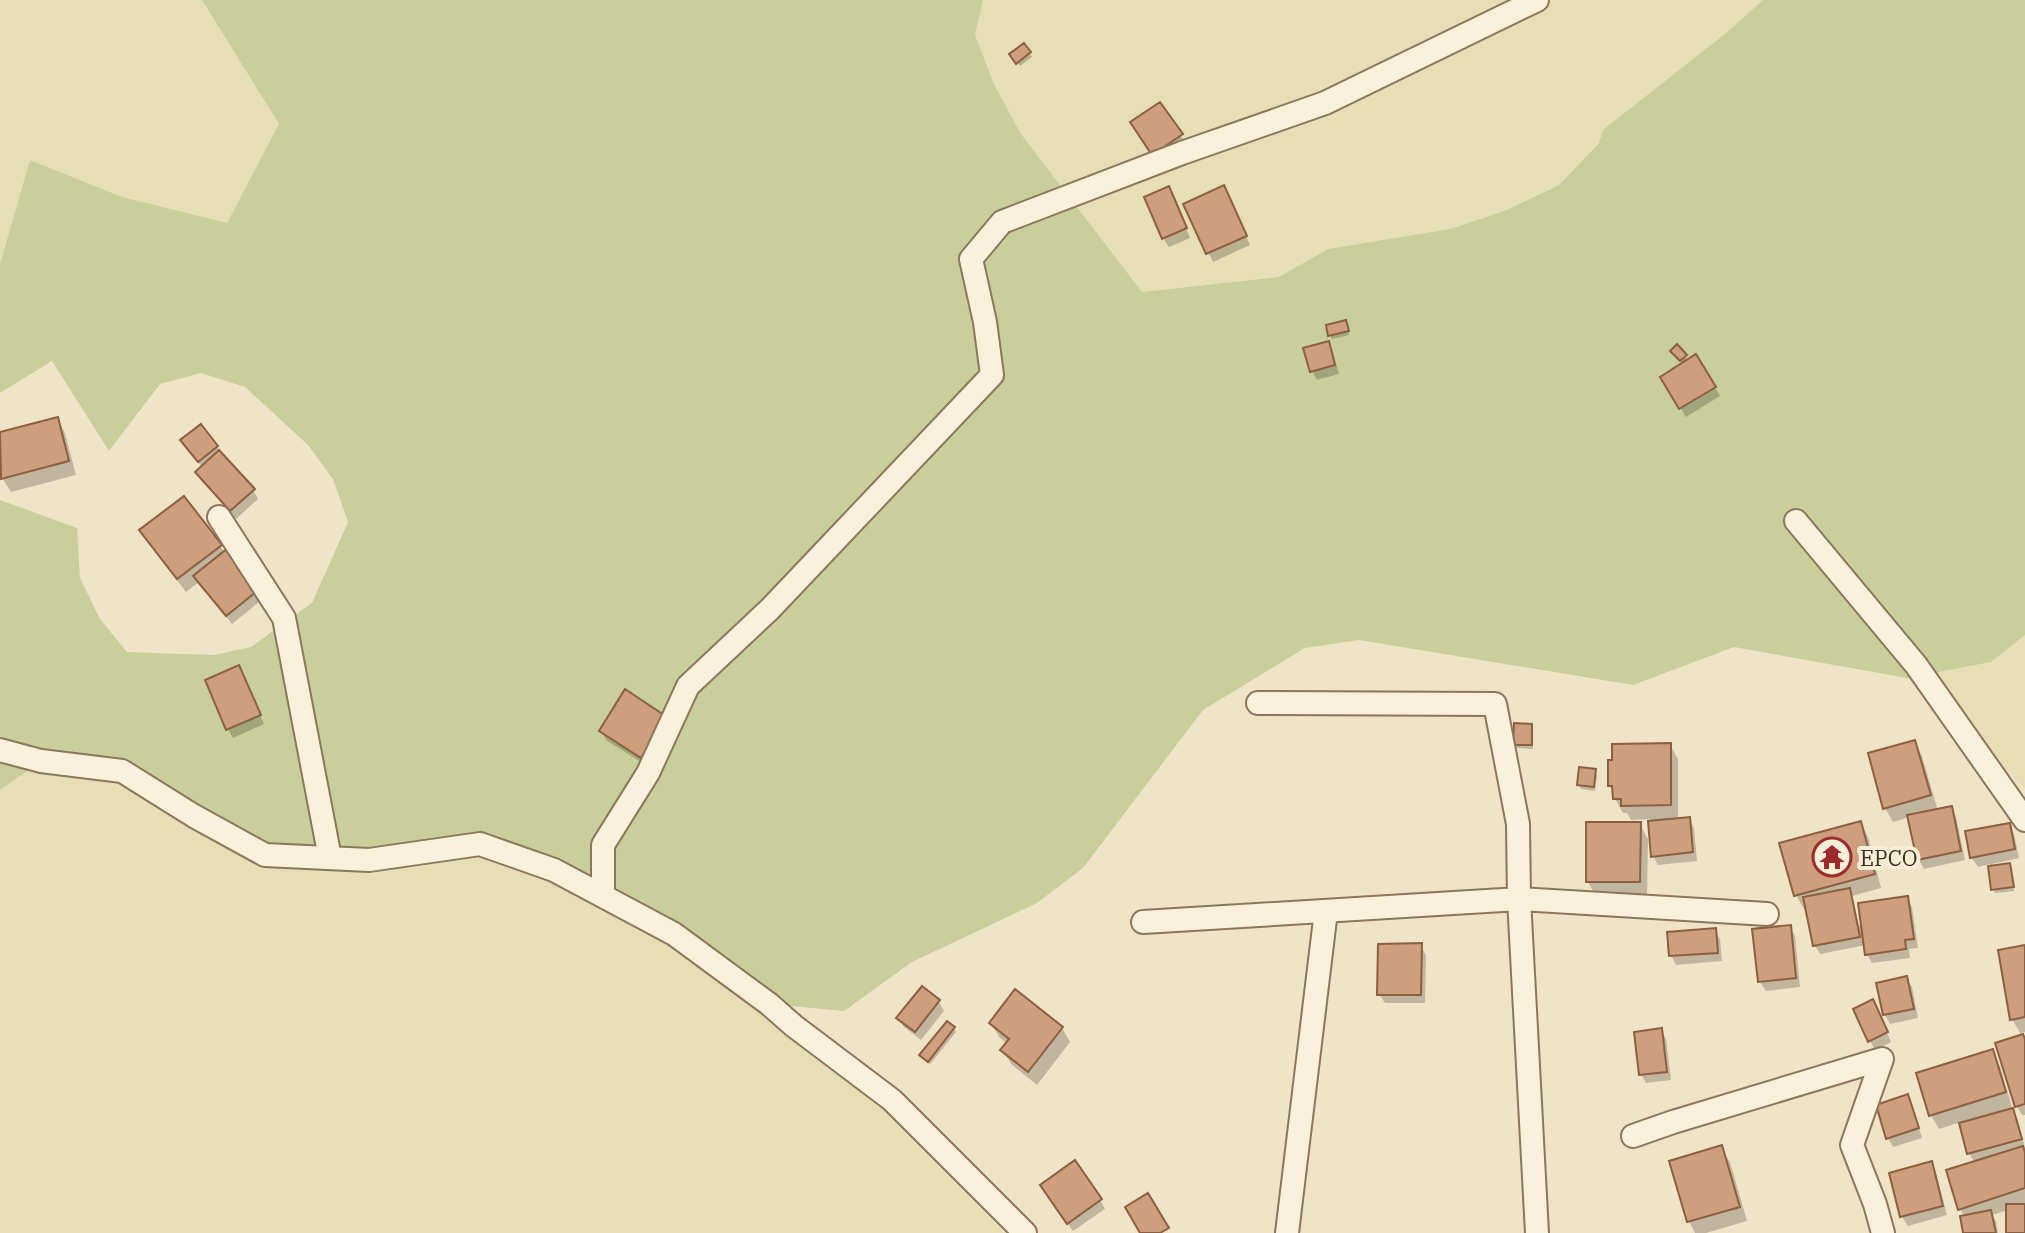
<svg xmlns="http://www.w3.org/2000/svg" width="2025" height="1233" viewBox="0 0 2025 1233" font-family="'IBM Plex Serif',serif">
<style>
.farmland{fill:#e6deb5}
.green{fill:#c9cf9b}
.shadow{fill:#0003}
.building{fill:#cf9f7d;stroke:#8d5f41;stroke-width:2}
.lines{fill:none;stroke-linecap:round;stroke-linejoin:round}
.minor-casing{stroke:#8d765c;stroke-width:26}
.minor{stroke:#faf1dc;stroke-width:22}
.labels{text-anchor:middle;dominant-baseline:central;stroke-width:8;stroke-linejoin:round;paint-order:stroke}
.poi-label{font-size:22px;fill:#3d2e20;stroke:#f7eed8;text-anchor:start}
</style>
<rect width="100%" height="100%" fill="#f0e4c8"/>
<path class="farmland" d="M 0,0 L 202,0 L 279,124 L 227,223 L 122,197 L 30,160 L 0,264 Z
M 983,0 L 1763,0 L 1726,33 L 1604,129 L 1598,143 L 1559,185 L 1507,210 L 1450,229 L 1328,249 L 1279,277 L 1142,292 L 1021,134 L 994,84 L 975,35 Z
M 2025,635 L 2025,788 L 1907,678 L 1991,662 Z
M 41,761 L 480,844 L 554,870 L 769,1004 L 1025,1233 L 0,1233 L 0,790 Z"/>
<path class="green" d="M 202,0 L 983,0 L 975,35 L 994,84 L 1021,134 L 1142,292 L 1279,277 L 1328,249 L 1450,229 L 1507,210 L 1559,185 L 1598,144 L 1604,129 L 1726,33 L 1763,0 L 2025,0 L 2025,635 L 1991,662 L 1907,678 L 1734,647 L 1633,685 L 1359,640 L 1305,648 L 1203,710 L 1083,868 L 1037,903 L 912,962 L 844,1011 L 769,1004 L 674,934 L 480,844 L 265,855 L 121,771 L 41,761 L 0,790 L 0,500 L 77,528 L 80,578 L 100,619 L 127,652 L 214,655 L 251,647 L 312,603 L 348,522 L 333,479 L 308,445 L 245,387 L 201,373 L 160,384 L 109,451 L 52,361 L 0,393 L 0,264 L 30,160 L 122,197 L 227,223 L 279,124 Z"/>
<path class="shadow" d="M 1024,46 L 1032,57 L 1020,66 L 1012,54 Z
M 1160,104 L 1186,144 L 1159,163 Z
M 1173,197 L 1190,238 L 1169,247 L 1163,238 Z
M 1228,197 L 1250,245 L 1213,262 L 1186,205 Z
M 1347,326 L 1349,335 L 1332,339 L 1330,335 Z
M 1328,343 L 1333,352 L 1339,374 L 1317,380 L 1312,371 Z
M 1675,355 L 1685,356 L 1688,362 L 1696,357 L 1720,396 L 1686,417 L 1662,378 L 1684,365 Z
M 57,419 L 65,433 L 76,475 L 11,492 L 2,478 L 0,469 L 0,434 Z
M 217,447 L 221,455 L 253,490 L 258,499 L 236,519 L 202,481 L 197,472 L 202,467 L 188,450 Z
M 142,531 L 220,546 L 225,553 L 264,598 L 232,624 L 199,582 L 186,592 L 150,545 Z
M 243,676 L 264,724 L 233,738 L 228,729 Z
M 1531,726 L 1533,729 L 1533,749 L 1517,748 L 1515,744 Z
M 671,727 L 647,766 L 606,740 L 601,731 Z
M 1914,742 L 1922,756 L 1938,811 L 1951,808 L 1956,817 L 1965,860 L 1924,869 L 1919,860 L 1910,817 L 1893,822 L 1885,808 Z
M 1670,745 L 1678,759 L 1678,820 L 1689,819 L 1694,828 L 1697,861 L 1658,865 L 1653,856 L 1650,819 L 1631,820 L 1627,813 L 1623,813 L 1615,799 L 1614,793 L 1610,786 Z
M 1595,771 L 1597,775 L 1595,791 L 1581,789 L 1579,785 Z
M 1860,823 L 1868,837 L 1881,888 L 1852,896 L 1859,926 L 1907,898 L 1912,907 L 1918,948 L 1909,949 L 1910,958 L 1872,963 L 1867,954 L 1866,945 L 1820,954 L 1815,945 L 1808,908 L 1804,909 L 1796,895 Z
M 1640,824 L 1648,839 L 1647,896 L 1596,896 L 1588,882 Z
M 2009,825 L 2014,834 L 2019,858 L 1992,864 L 1993,867 L 2009,865 L 2011,869 L 2014,891 L 1995,893 L 1993,889 L 1990,864 L 1978,867 L 1972,858 L 1968,833 Z
M 1790,927 L 1795,936 L 1800,987 L 1766,991 L 1760,982 Z
M 1715,930 L 1720,939 L 1722,961 L 1676,965 L 1671,955 Z
M 1420,945 L 1426,955 L 1425,1003 L 1385,1003 L 1379,994 Z
M 2025,947 L 2025,1032 L 2021,1033 L 2025,1041 L 2025,1115 L 2022,1115 L 2017,1106 L 1998,1044 L 2022,1036 L 2012,1019 Z
M 1906,978 L 1912,987 L 1918,1018 L 1890,1024 L 1885,1015 Z
M 922,988 L 939,1002 L 944,1011 L 921,1040 L 904,1027 L 899,1018 Z
M 1877,1011 L 1891,1042 L 1875,1050 L 1870,1041 Z
M 991,1023 L 1062,1028 L 1070,1042 L 1037,1085 L 1011,1064 L 1003,1050 L 1008,1044 L 999,1037 Z
M 954,1028 L 956,1032 L 930,1064 L 924,1059 L 922,1056 Z
M 1661,1030 L 1666,1039 L 1671,1080 L 1646,1083 L 1641,1074 Z
M 1992,1052 L 2000,1066 L 2012,1107 L 2011,1107 L 2018,1120 L 2025,1148 L 2023,1149 L 2025,1153 L 2025,1233 L 2008,1233 L 2008,1210 L 1992,1215 L 1996,1221 L 1998,1233 L 1965,1233 L 1965,1217 L 1960,1209 L 1975,1163 L 1969,1153 L 1961,1122 L 1939,1129 L 1931,1115 Z
M 1907,1097 L 1912,1106 L 1922,1138 L 1893,1147 L 1888,1138 Z
M 1721,1148 L 1730,1162 L 1747,1221 L 1706,1233 L 1695,1233 L 1689,1221 Z
M 1931,1164 L 1936,1173 L 1947,1215 L 1908,1226 L 1902,1217 L 1892,1174 Z
M 1047,1194 L 1100,1200 L 1105,1209 L 1073,1231 Z"/>
<path class="building" d="M 1024,43 L 1031,52 L 1016,64 L 1009,54 Z
M 1160,102 L 1183,134 L 1152,155 L 1130,122 Z
M 1224,185 L 1247,236 L 1206,254 L 1183,204 Z
M 1169,186 L 1187,228 L 1162,239 L 1144,197 Z
M 1346,320 L 1349,331 L 1328,336 L 1326,325 Z
M 1329,341 L 1335,365 L 1310,372 L 1303,348 Z
M 1677,344 L 1687,355 L 1680,361 L 1670,351 Z
M 1696,354 L 1716,387 L 1679,409 L 1660,377 Z
M 58,417 L 69,461 L 1,479 L 0,432 Z
M 201,424 L 218,446 L 198,462 L 180,440 Z
M 219,450 L 255,489 L 230,511 L 195,472 Z
M 184,496 L 222,545 L 177,579 L 139,530 Z
M 228,548 L 261,588 L 226,616 L 193,576 Z
M 239,665 L 261,715 L 226,730 L 205,680 Z
M 625,689 L 667,717 L 641,758 L 599,731 Z
M 1514,723 L 1532,724 L 1532,745 L 1513,745 Z
M 1915,740 L 1931,795 L 1883,809 L 1868,753 Z
M 1671,743 L 1671,805 L 1621,806 L 1621,799 L 1613,799 L 1612,786 L 1608,786 L 1608,760 L 1612,760 L 1612,744 Z
M 1579,767 L 1596,769 L 1594,787 L 1577,785 Z
M 1952,806 L 1961,851 L 1917,860 L 1907,815 Z
M 1690,817 L 1693,852 L 1651,857 L 1648,821 Z
M 1861,821 L 1875,874 L 1794,896 L 1779,843 Z
M 1586,822 L 1641,822 L 1640,882 L 1586,882 Z
M 2010,823 L 2015,849 L 1970,858 L 1965,831 Z
M 2010,863 L 2014,887 L 1991,890 L 1988,866 Z
M 1850,888 L 1860,937 L 1813,946 L 1803,897 Z
M 1908,896 L 1914,939 L 1905,940 L 1906,949 L 1865,955 L 1858,903 Z
M 1791,925 L 1796,978 L 1758,982 L 1752,929 Z
M 1716,928 L 1718,953 L 1669,956 L 1667,932 Z
M 1422,943 L 1421,995 L 1377,995 L 1378,944 Z
M 2025,945 L 2025,1017 L 2010,1020 L 1998,950 Z
M 1907,976 L 1914,1009 L 1883,1015 L 1876,983 Z
M 922,986 L 940,1000 L 915,1032 L 896,1018 Z
M 1015,989 L 1063,1027 L 1028,1072 L 1000,1050 L 1009,1039 L 989,1023 Z
M 1873,999 L 1888,1032 L 1868,1042 L 1853,1009 Z
M 947,1021 L 955,1027 L 928,1062 L 919,1055 Z
M 1662,1028 L 1667,1072 L 1639,1075 L 1634,1032 Z
M 2023,1034 L 2025,1039 L 2025,1104 L 2015,1107 L 1995,1043 Z
M 1993,1049 L 2006,1092 L 1929,1116 L 1916,1073 Z
M 1908,1094 L 1919,1128 L 1886,1139 L 1876,1105 Z
M 2013,1108 L 2022,1139 L 1967,1154 L 1959,1123 Z
M 1722,1145 L 1740,1207 L 1687,1222 L 1669,1161 Z
M 2023,1146 L 2025,1152 L 2025,1188 L 1958,1210 L 1946,1170 Z
M 1075,1160 L 1102,1199 L 1067,1224 L 1040,1185 Z
M 1932,1161 L 1943,1206 L 1900,1217 L 1889,1173 Z
M 1148,1193 L 1169,1228 L 1160,1233 L 1140,1233 L 1125,1207 Z
M 2006,1204 L 2025,1204 L 2025,1233 L 2006,1233 Z
M 1991,1210 L 1996,1233 L 1963,1233 L 1960,1216 Z"/>
<g class="lines">
<defs>
<path id="minor" d="M 219,517 L 284,618 L 330,858
M 1796,521 L 1916,665 L 2025,820
M 1258,703 L 1495,704 L 1518,824 L 1519,899 L 1537,1233
M 0,750 L 41,761 L 122,771 L 194,816 L 265,855 L 369,860 L 480,844 L 554,870 L 674,934 L 769,1004 L 794,1026 L 892,1100 L 1025,1233
M 603,896 L 603,845 L 648,773 L 688,686 L 770,609 L 992,375 L 985,322 L 971,259 L 1002,222 L 1182,153 L 1325,103 L 1537,0
M 1143,922 L 1519,899 L 1767,914
M 1633,1136 L 1673,1122 L 1882,1059 L 1852,1145 L 1875,1204 L 1883,1233
M 1287,1233 L 1326,911"/>
</defs>
<use href="#minor" class="minor-casing"/>
<use href="#minor" class="minor"/>
</g>
<defs>
<symbol id="temple-ring" viewBox="-11 -11 22 22"><circle r="9.5" fill="#f7eed8" stroke="#9e2a2b" stroke-width="1.5"/><path d="M0-6L5-2H3V0L6.5 2.5H4V6H1.5V3h-3V6H-4V2.5H-6.5L-3 0V-2H-5Z" fill="#9e2a2b"/></symbol>
</defs>
<g fill-rule="evenodd">
<use href="#temple-ring" x="1810" y="835" width="44" height="44"/>
</g>
<g class="labels">
<g class="poi-label">
<text x="1860" y="857">EPCO</text>
</g>
</g>
</svg>
